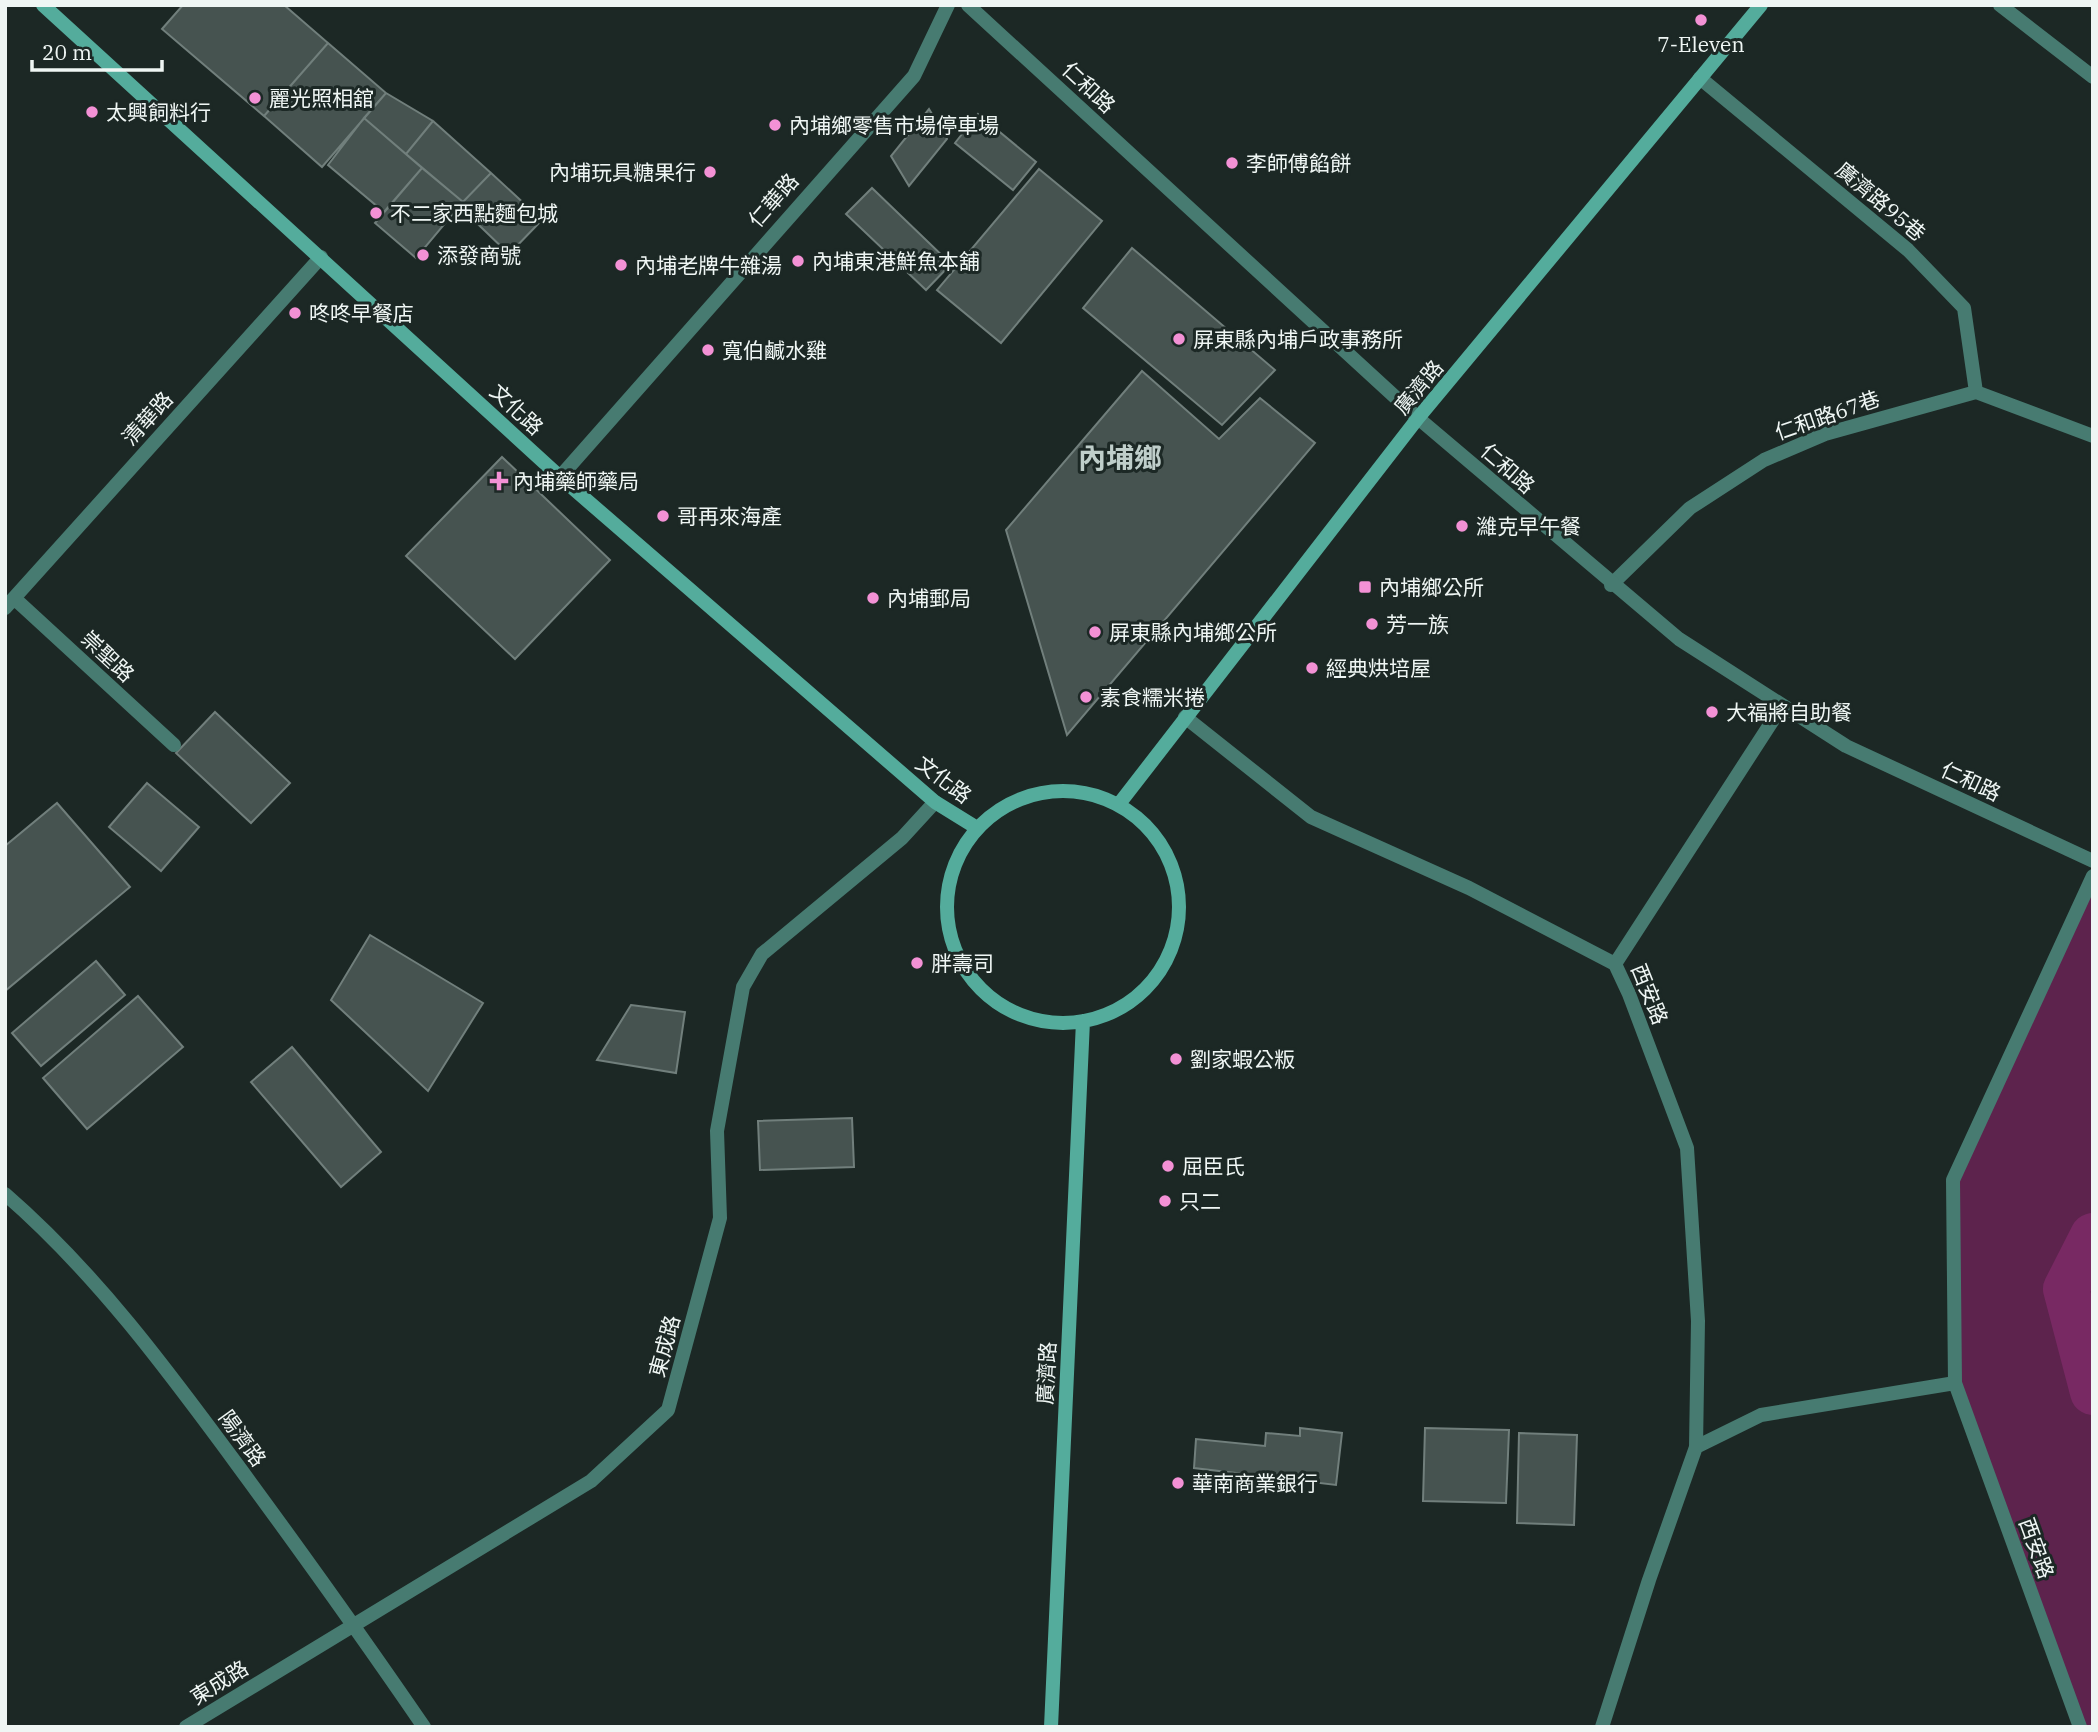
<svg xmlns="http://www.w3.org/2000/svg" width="2098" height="1732" viewBox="0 0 2098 1732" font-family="'IBM Plex Serif','Noto Sans TC',serif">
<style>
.green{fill:#5d234d}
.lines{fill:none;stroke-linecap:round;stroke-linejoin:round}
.canal{stroke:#782963;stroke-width:46}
.building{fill:#465350;stroke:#717f7c;stroke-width:2}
.lane{stroke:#477b71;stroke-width:14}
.street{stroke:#477b71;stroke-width:14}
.secondary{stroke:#54ac9c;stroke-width:14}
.poi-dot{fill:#f391d5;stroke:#1c2825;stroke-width:2.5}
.labels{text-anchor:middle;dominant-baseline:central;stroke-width:6;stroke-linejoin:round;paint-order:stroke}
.poi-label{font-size:21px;fill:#eff6f4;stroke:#1c2825;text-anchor:start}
.street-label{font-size:21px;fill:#eff6f4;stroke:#1c2825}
.district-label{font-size:28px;font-weight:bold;fill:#bfceca;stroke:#1c2825}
</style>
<rect width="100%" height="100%" fill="#1c2825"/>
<path class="green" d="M 2093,876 L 2093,1727 L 2080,1727 L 1955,1383 L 1953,1180 Z"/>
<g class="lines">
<path class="canal" d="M 2093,1236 L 2066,1289 L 2093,1392"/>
</g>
<path class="building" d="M 183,5 L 284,5 L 328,43 L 264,116 L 162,29 Z
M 328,43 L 386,93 L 322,167 L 264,116 Z
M 386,93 L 433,121 L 406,154 L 364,118 Z
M 929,109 L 947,139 L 909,186 L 891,156 Z
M 978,114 L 1036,162 L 1013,190 L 955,143 Z
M 364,118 L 422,168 L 384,212 L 328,165 Z
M 433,121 L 491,173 L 463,202 L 406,154 Z
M 422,168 L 463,202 L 416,258 L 375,223 Z
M 1039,169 L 1102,221 L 1001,343 L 937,290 Z
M 491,173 L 542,220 L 509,254 L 459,206 Z
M 872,188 L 951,264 L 926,290 L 846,214 Z
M 1132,248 L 1275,370 L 1222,425 L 1083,308 Z
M 1142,371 L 1219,439 L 1260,398 L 1315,443 L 1067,735 L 1006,530 Z
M 502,457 L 610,560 L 515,659 L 406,556 Z
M 215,712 L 290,783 L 251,823 L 176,753 Z
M 147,783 L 199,827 L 161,871 L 109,827 Z
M 57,803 L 130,887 L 5,991 L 5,846 Z
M 370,935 L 483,1003 L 428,1091 L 331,1000 Z
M 96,961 L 125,995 L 41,1066 L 12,1033 Z
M 138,996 L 183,1047 L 87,1129 L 43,1078 Z
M 631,1005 L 685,1012 L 676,1073 L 597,1060 Z
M 292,1047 L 381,1152 L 341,1187 L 251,1082 Z
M 852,1118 L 854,1167 L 760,1170 L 758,1121 Z
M 1300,1428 L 1342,1433 L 1336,1485 L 1194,1468 L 1196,1439 L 1265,1446 L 1266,1433 L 1300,1436 Z
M 1425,1428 L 1509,1430 L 1506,1503 L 1423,1501 Z
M 1519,1433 L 1577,1435 L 1574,1525 L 1517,1523 Z"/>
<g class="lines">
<path class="lane" d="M 1700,78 L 1908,250 L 1964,308 L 1976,392
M 1611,585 L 1690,508 L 1764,460 L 1825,434 L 1976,392 L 2093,436"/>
<path class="street" d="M 968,5 L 1418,418 L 1679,639 L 1846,746 L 2093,861
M 2000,5 L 2093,77
M 560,477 L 914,76 L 948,5
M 14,598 L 174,745
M 5,608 L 321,257
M 1185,717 L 1311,817 L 1469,888 L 1615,964 L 1629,994 L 1687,1148 L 1698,1321 L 1696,1447 L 1649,1580 L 1602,1727
M 1615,964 L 1782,706
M 5,1194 C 95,1272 166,1368 236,1463 C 300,1550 363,1638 424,1727
M 1696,1447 L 1761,1415 L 1955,1383
M 186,1727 L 591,1481 L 668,1410 L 720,1218 L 717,1131 L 743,987 L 762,954 L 902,838 L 935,802
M 2080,1727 L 1955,1383 L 1953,1180 L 2093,876"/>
<path class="secondary" d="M 43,5 L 560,477 L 935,802 L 977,828
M947 907a116 116 0 1 1 232 0a116 116 0 1 1-232 0Z
M 1119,804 L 1418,418 L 1761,5
M 1051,1727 L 1083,1021"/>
</g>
<g class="poi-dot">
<circle cx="1701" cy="20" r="7"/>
<circle cx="255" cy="98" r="7"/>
<circle cx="92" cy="112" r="7"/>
<circle cx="775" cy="125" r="7"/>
<circle cx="1232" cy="163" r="7"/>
<circle cx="710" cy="172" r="7"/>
<circle cx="376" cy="213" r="7"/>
<circle cx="423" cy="255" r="7"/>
<circle cx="798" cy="261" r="7"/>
<circle cx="621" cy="265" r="7"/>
<circle cx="295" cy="313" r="7"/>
<circle cx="1179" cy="339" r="7"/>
<circle cx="708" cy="350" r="7"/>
<path d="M495.5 470.5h7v7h7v7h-7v7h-7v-7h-7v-7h7z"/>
<circle cx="663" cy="516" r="7"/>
<circle cx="1462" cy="526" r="7"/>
<rect x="1358" y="580" width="14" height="14" rx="3.5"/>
<circle cx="873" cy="598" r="7"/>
<circle cx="1372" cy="624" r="7"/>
<circle cx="1095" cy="632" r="7"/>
<circle cx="1312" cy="668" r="7"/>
<circle cx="1086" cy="697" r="7"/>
<circle cx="1712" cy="712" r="7"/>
<circle cx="917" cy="963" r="7"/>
<circle cx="1176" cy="1059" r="7"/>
<circle cx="1168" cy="1166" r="7"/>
<circle cx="1165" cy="1201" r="7"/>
<circle cx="1178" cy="1483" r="7"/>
</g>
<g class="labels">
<g class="poi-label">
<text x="1701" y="44" text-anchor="middle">7-Eleven</text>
<text x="269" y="98">麗光照相舘</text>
<text x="106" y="112">太興飼料行</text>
<text x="789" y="125">內埔鄉零售市場停車場</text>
<text x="1246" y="163">李師傅餡餅</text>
<text x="696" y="172" text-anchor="end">內埔玩具糖果行</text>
<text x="390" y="213">不二家西點麵包城</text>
<text x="437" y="255">添發商號</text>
<text x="812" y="261">內埔東港鮮魚本舖</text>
<text x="635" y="265">內埔老牌牛雜湯</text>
<text x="309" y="313">咚咚早餐店</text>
<text x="1193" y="339">屏東縣內埔戶政事務所</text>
<text x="722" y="350">寬伯鹹水雞</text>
<text x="513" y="481">內埔藥師藥局</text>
<text x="677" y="516">哥再來海產</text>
<text x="1476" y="526">濰克早午餐</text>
<text x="1379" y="587">內埔鄉公所</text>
<text x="887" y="598">內埔郵局</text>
<text x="1386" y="624">芳一族</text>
<text x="1109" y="632">屏東縣內埔鄉公所</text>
<text x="1326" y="668">經典烘培屋</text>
<text x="1100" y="697">素食糯米捲</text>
<text x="1726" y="712">大福將自助餐</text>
<text x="931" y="963">胖壽司</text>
<text x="1190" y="1059">劉家蝦公粄</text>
<text x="1182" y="1166">屈臣氏</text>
<text x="1179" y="1201">只二</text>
<text x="1192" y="1483">華南商業銀行</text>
</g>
<g class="street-label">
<text transform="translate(1089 87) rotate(43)">仁和路</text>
<text transform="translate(773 200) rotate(-49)">仁華路</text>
<text transform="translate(1881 201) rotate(40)">廣濟路95巷</text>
<text transform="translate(1418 387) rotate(-50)">廣濟路</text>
<text transform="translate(517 409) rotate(43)">文化路</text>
<text transform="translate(1827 415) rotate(-19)">仁和路67巷</text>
<text transform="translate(147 418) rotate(-48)">清華路</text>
<text transform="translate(1508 468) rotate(41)">仁和路</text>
<text transform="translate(108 656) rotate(43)">崇聖路</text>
<text transform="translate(944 779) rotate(37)">文化路</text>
<text transform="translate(1971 781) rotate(25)">仁和路</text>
<text transform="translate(1650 994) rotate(68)">西安路</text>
<text transform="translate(664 1346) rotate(-75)">東成路</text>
<text transform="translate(1046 1373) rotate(-87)">廣濟路</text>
<text transform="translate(243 1438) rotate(54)">陽濟路</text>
<text transform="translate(2037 1548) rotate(70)">西安路</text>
<text transform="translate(219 1682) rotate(-32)">東成路</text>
</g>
<g class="district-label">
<text x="1120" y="457">內埔鄉</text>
</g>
</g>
<rect width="2098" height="1732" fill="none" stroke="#eff6f4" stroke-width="14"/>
<path d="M32 60v10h130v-10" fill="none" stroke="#eff6f4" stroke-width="3.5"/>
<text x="42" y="60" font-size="21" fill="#eff6f4" stroke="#1c2825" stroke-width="5" paint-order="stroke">20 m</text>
</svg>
